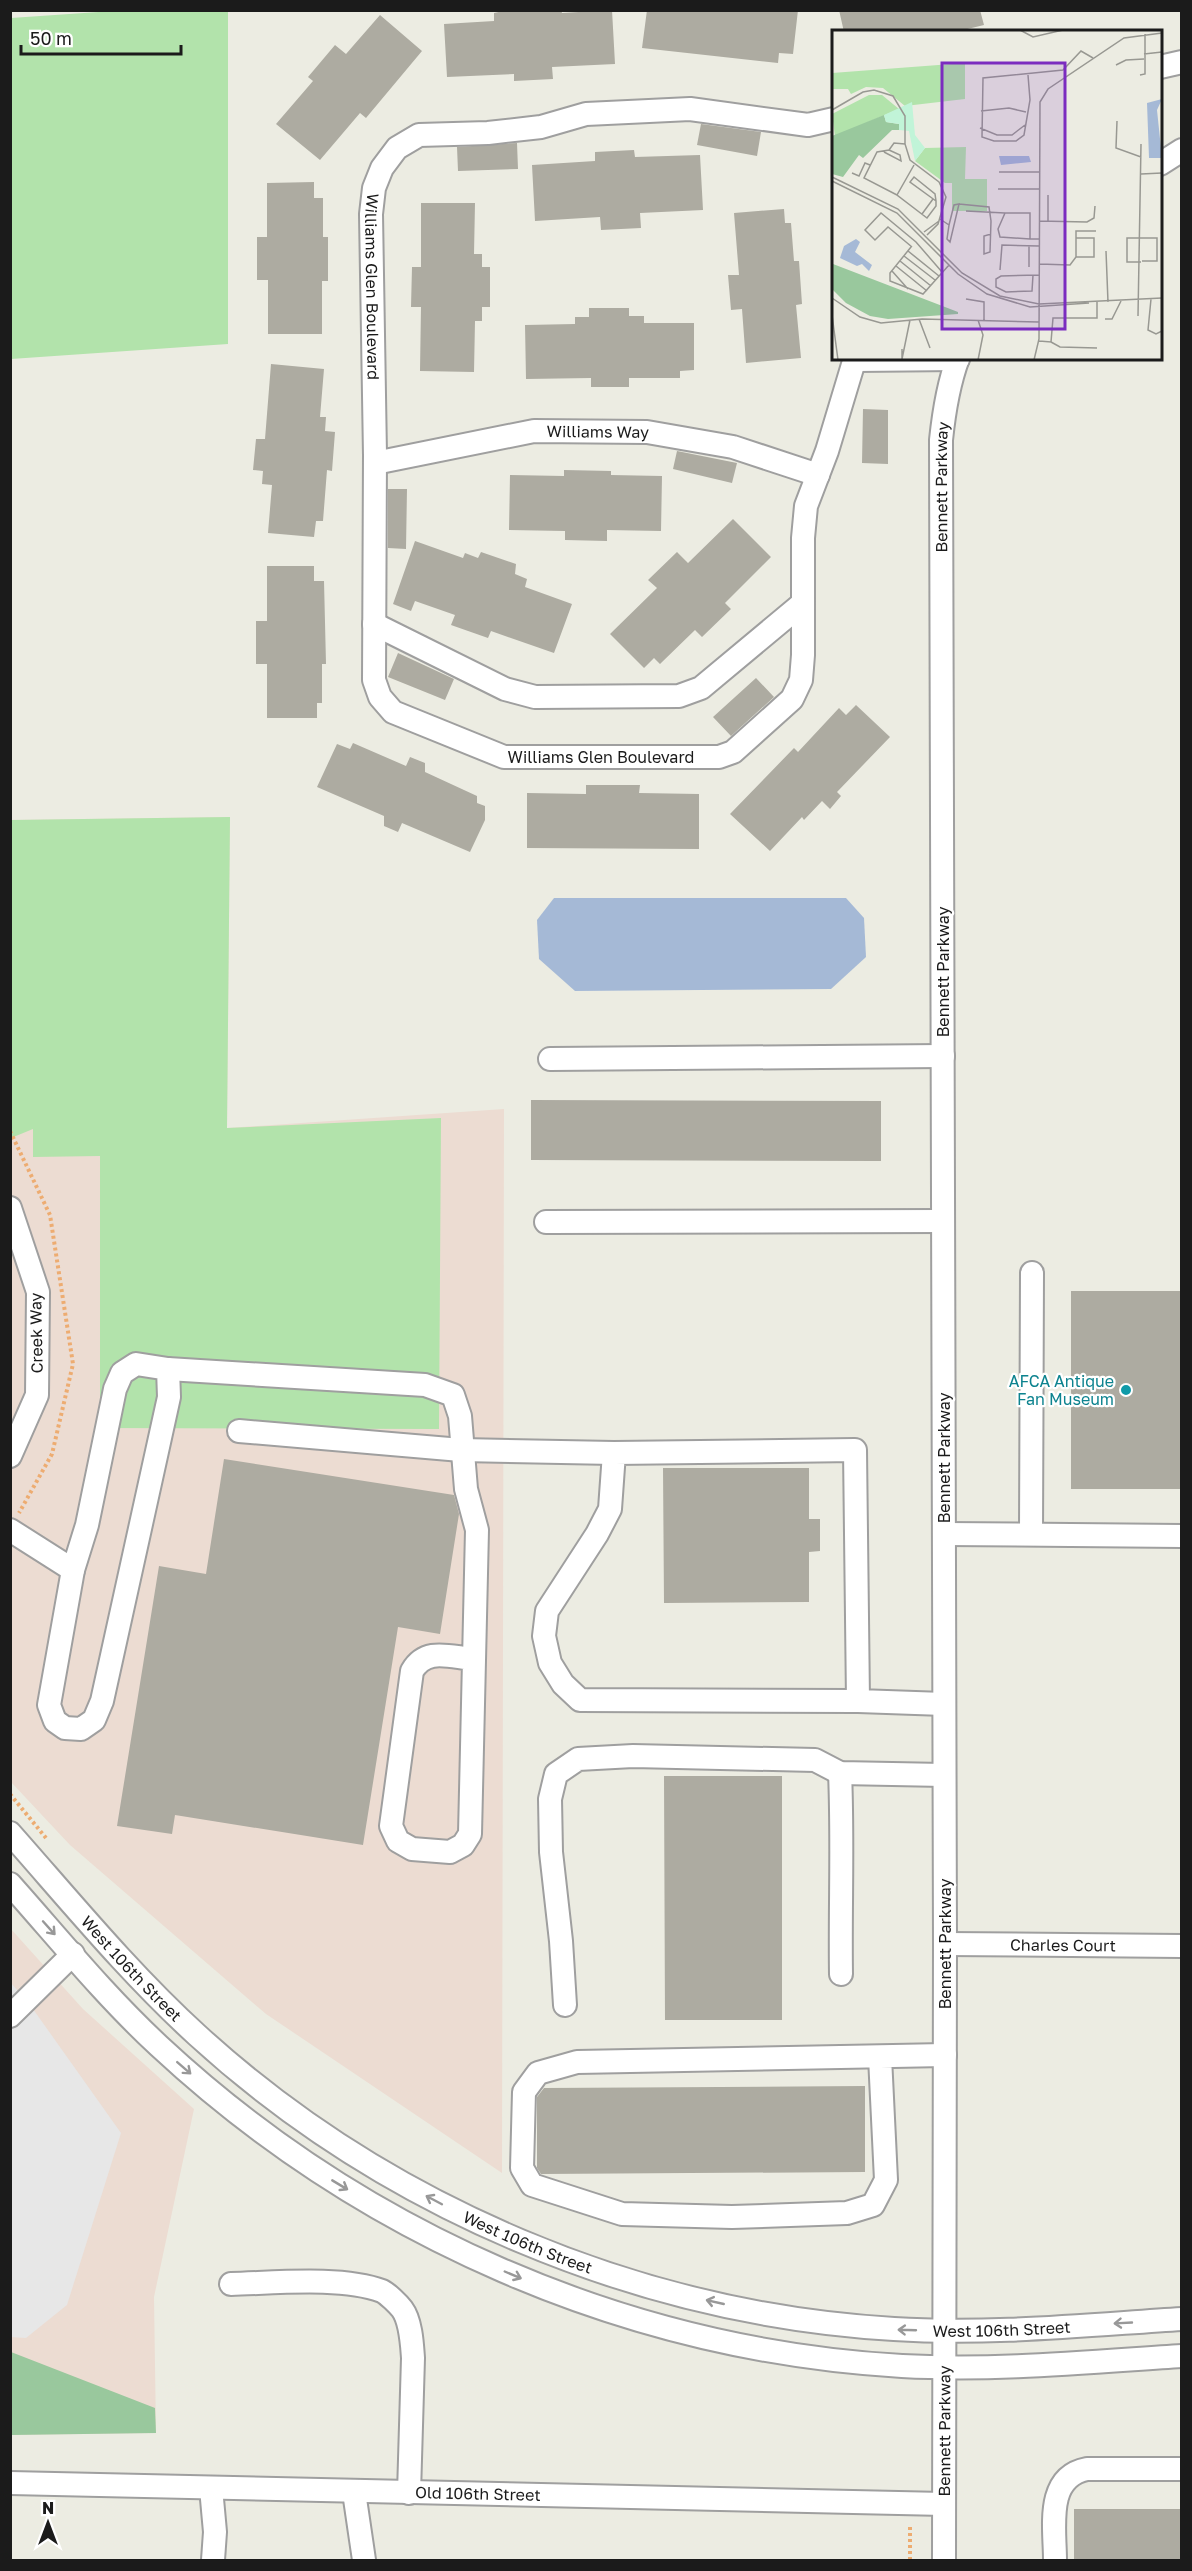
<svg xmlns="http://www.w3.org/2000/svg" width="1192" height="2571" viewBox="0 0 1192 2571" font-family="'Golos Text',sans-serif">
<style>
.commercial{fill:#ecdcd2}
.grass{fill:#b2e3ab}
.forest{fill:#99c89d}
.parking{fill:#e7e7e7}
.water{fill:#a5b9d6}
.building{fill:#adaba1}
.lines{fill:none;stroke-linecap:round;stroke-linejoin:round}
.minor-casing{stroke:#9f9f9f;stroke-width:26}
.path{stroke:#edac71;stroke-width:4;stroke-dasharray:3 3;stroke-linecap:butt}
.minor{stroke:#fff;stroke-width:22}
.oneway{stroke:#989898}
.culture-dot{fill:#0f9aa8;stroke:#fff;stroke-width:2}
.labels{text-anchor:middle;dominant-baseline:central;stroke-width:4.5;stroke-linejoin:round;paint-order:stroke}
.street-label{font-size:16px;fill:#1b1b1b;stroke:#fff}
.culture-label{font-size:16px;fill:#0d838f;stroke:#fff;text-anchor:end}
.inset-road{fill:none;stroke:#989892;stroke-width:1.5}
.view{fill:#7b2cbf;fill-opacity:0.15;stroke:#7b2cbf;stroke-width:3}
.inset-edge{fill:none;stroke:#1b1b1b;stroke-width:3}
</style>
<rect width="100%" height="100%" fill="#ecece2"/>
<path class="commercial" d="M 230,817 L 227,1128 L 504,1109 L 502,2173 L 266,2014 L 70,1845 L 11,1782 L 11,820 Z
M 10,1928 L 83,2009 L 194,2109 L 154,2297 L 156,2433 L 11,2435 Z"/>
<path class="grass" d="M 113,11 L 228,11 L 228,344 L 11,359 L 11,18 Z
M 230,817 L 227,1128 L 441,1118 L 439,1429 L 100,1428 L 100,1156 L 33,1157 L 33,1129 L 11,1138 L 11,820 Z"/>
<path class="forest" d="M 11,2352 L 155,2408 L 156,2433 L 11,2435 Z"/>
<path class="parking" d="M 10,1982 L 28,2002 L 121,2133 L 67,2305 L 26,2338 L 10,2337 Z"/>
<path class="water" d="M 554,898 L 846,898 L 864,918 L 866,957 L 831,989 L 575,991 L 539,959 L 537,920 Z"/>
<path class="building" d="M 508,10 L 561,10 L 562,13 L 612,10 L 615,64 L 552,67 L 553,79 L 514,81 L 514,74 L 447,77 L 444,24 L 494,21 L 494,13 Z
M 647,10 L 798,10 L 793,54 L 779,53 L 778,63 L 642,48 Z
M 839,10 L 980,10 L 984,25 L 955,32 L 844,32 Z
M 380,15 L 422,51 L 366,118 L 360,113 L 320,160 L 276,124 L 313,81 L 308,77 L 335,45 L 346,54 Z
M 701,124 L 761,132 L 757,156 L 697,145 Z
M 517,143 L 518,169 L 458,171 L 457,147 Z
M 634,150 L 635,157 L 700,155 L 703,210 L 640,213 L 641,228 L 601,230 L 600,217 L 535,221 L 532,165 L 595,161 L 595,152 Z
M 314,182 L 314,198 L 323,198 L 323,237 L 328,237 L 328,281 L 322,281 L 322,334 L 268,334 L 268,280 L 257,280 L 257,237 L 267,237 L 267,183 Z
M 421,203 L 475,203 L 474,254 L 482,254 L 482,267 L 490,267 L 490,307 L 482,307 L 482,321 L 475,321 L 474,372 L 420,371 L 421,307 L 411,307 L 412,267 L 421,267 Z
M 784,209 L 785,223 L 791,223 L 794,261 L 799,261 L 802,304 L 796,305 L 801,358 L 746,363 L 742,309 L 731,310 L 728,275 L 739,275 L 734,213 Z
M 589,308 L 629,308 L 629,316 L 644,316 L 644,323 L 694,323 L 694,370 L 680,371 L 680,378 L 629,378 L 629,387 L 591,387 L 591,378 L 526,379 L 525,325 L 575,324 L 575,317 L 589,317 Z
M 271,364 L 324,369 L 320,417 L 326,417 L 325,431 L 335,432 L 332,471 L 327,470 L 323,521 L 316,521 L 314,537 L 268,533 L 272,485 L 262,484 L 263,471 L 253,470 L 256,439 L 265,439 Z
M 863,409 L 888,410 L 888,464 L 862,463 Z
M 677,451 L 737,463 L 732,483 L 673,469 Z
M 564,470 L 611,471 L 611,475 L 662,476 L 661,531 L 607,530 L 607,541 L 565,540 L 565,531 L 509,530 L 510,475 L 564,476 Z
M 388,489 L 407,489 L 406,549 L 388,548 Z
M 733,519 L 771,557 L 725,603 L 731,609 L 702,637 L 695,630 L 660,664 L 654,658 L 644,668 L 610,634 L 657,588 L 648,580 L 677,552 L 688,563 Z
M 415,541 L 463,558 L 465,553 L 478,558 L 481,552 L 516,564 L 515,574 L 527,579 L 525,587 L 572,604 L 554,653 L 491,631 L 488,638 L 451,625 L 455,615 L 415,601 L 411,611 L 393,604 Z
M 267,566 L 314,566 L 314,581 L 324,581 L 326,664 L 322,664 L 322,703 L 317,703 L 317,718 L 267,718 L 267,664 L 256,664 L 256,621 L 267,621 Z
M 398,653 L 454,679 L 445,700 L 388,677 Z
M 756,678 L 774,697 L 731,736 L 713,717 Z
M 856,705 L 890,737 L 837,792 L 841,796 L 830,809 L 822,801 L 804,820 L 802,817 L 770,851 L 730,814 L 794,748 L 798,752 L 839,708 L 846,715 Z
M 353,743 L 406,766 L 410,757 L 425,763 L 425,772 L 477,796 L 477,803 L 485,806 L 485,820 L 470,852 L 402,823 L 398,832 L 384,826 L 384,816 L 317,787 L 337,744 L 350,749 Z
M 586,785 L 640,785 L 639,793 L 699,794 L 699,849 L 527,848 L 527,793 L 586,794 Z
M 531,1100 L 881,1101 L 881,1161 L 531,1160 Z
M 1071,1291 L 1182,1291 L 1182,1489 L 1071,1489 Z
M 224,1459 L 454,1495 L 459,1514 L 440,1634 L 398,1627 L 363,1845 L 175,1815 L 172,1834 L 117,1826 L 159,1566 L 206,1574 Z
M 663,1468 L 809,1468 L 809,1519 L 820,1519 L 820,1551 L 809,1552 L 809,1602 L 664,1603 Z
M 664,1776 L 782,1776 L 782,2020 L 665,2020 Z
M 865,2086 L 865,2172 L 541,2174 L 537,2168 L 537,2097 L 544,2088 Z
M 1074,2509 L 1182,2509 L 1182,2560 L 1074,2560 Z"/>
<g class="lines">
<defs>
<g id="minor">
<path d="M 1160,67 L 1182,62"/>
<path id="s1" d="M 834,119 L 808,125 L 690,109 L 649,111 L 586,114 L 541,127 L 488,133 L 419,135 L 397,148 L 382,168 L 374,188 L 371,214 L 375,455 L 374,680 L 380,697 L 393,712 L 504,757 L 719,757 L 733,752 L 792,699 L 801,680 L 803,655 L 803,538 L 806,506 L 827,451 L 855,358"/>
<path d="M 1160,164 L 1182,150"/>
<path d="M 856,360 L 958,359"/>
<path id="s2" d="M 375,463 L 534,431 L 647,432 L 733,447 L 818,475"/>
<path d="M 374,624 L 505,689 L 535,697 L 679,696 L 701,688 L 803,603"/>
<path d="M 550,1059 L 943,1056"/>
<path d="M 10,1208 L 38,1292 L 37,1395 L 10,1456"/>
<path d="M 546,1222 L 943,1221"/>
<path d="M 136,1364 L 168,1369 L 169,1397 L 102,1701 L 94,1720 L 81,1729 L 65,1728 L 55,1721 L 49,1705 L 73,1570 L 87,1525 L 115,1389 L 122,1373 Z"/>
<path d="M 168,1369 L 425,1385 L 453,1395 L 460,1416 L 466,1489 L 477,1530 L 470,1834 L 463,1845 L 450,1852 L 412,1849 L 398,1841 L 391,1826 L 412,1671 C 426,1647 449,1657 474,1659"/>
<path d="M 239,1431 L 461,1450 L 614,1453"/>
<path d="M 10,1530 L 73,1570"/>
<path d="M 944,1534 L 1182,1536"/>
<path d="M 1031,1534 L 1032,1273"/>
<path d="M 858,1701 L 580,1700 L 563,1684 L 550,1663 L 544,1636 L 547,1611 L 597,1534 L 610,1509 L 614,1453 L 855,1450 L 858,1701 L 944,1704"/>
<path d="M 840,1773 C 843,1840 840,1907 841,1974"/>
<path id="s3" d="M 10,1833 C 71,1902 129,1973 197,2035 C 385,2207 639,2314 894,2329 C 989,2335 1086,2325 1182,2319"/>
<path d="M 10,1884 C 59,1939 105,1996 159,2046 C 361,2234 626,2350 902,2366 C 995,2371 1089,2362 1182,2356"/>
<path id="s4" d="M 945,1944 L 1182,1946"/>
<path d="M 565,2005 L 561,1941 L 551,1852 L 550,1799 L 556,1774 L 578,1759 L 633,1756 L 815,1760 L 840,1773 L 944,1775"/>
<path d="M 10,2016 L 73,1954"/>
<path d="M 880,2057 L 886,2180 L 873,2205 L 847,2213 L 732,2217 L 622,2214 L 532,2185 L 522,2168 L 524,2092 L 538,2073 L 577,2062 L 945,2055"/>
<path d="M 231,2284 C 274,2283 342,2276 382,2291 C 388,2294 398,2304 402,2309 C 411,2321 412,2344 413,2358 L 409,2493"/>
<path id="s5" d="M 10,2483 L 944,2504"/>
<path d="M 211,2488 L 215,2532 L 213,2560"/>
<path d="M 354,2492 L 364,2560"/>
<path id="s6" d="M 944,2560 L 945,1944 L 941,440 C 944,411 948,385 958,358"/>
<path d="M 1055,2560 C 1055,2528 1045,2477 1087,2469 L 1182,2469"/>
</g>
</defs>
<use href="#minor" class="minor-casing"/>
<path class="path" d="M 10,1131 L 50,1215 L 73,1364 L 52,1454 L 19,1513
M 10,1794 L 46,1838
M 910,2560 L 910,2524"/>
<use href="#minor" class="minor"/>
</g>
<defs><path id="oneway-shaft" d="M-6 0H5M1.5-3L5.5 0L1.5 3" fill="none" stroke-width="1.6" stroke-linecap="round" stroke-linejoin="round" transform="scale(1.5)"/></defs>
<g class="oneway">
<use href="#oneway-shaft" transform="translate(49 1928) rotate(48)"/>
<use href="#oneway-shaft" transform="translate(184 2068) rotate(41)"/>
<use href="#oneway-shaft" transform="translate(340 2185) rotate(31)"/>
<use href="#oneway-shaft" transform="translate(434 2200) rotate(-152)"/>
<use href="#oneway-shaft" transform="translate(513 2275) rotate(23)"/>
<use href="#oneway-shaft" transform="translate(715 2302) rotate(-167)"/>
<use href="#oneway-shaft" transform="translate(1123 2323) rotate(177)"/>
<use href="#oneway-shaft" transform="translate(907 2330) rotate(-178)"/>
</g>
<circle class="culture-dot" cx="1126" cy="1390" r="6"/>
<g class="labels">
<g class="street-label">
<text stroke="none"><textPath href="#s1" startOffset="590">Williams Glen Boulevard</textPath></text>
<text stroke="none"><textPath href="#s2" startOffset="226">Williams Way</textPath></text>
<text stroke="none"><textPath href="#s6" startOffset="2073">Bennett Parkway</textPath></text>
<text stroke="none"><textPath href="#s1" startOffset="1238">Williams Glen Boulevard</textPath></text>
<text transform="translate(943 972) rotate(-90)">Bennett Parkway</text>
<text transform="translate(36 1333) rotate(-91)">Creek Way</text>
<text transform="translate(944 1458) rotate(-90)">Bennett Parkway</text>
<text transform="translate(945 1944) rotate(-90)">Bennett Parkway</text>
<text stroke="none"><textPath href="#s4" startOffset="118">Charles Court</textPath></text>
<text stroke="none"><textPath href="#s3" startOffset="182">West 106th Street</textPath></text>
<text stroke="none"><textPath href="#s3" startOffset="668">West 106th Street</textPath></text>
<text stroke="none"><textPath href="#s3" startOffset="1154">West 106th Street</textPath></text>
<text stroke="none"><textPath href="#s6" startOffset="129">Bennett Parkway</textPath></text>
<text stroke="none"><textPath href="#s5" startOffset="468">Old 106th Street</textPath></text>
</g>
<g class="culture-label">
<text x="1114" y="1381">AFCA Antique<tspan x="1114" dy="18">Fan Museum</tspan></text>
</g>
</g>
<g transform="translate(832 30)">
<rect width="330" height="330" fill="#ecece2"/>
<path d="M 133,33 L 133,69 L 73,76 L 51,58 L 34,57 L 19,64 L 16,59 L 0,59 L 0,43 ZM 37,65 L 50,65 L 67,79 L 3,106 L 0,84 ZM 134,117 L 133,149 L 155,149 L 155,181 L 120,181 L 120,153 L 113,153 L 83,131 L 93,118 Z" fill="#b2e3ab"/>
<path d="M 52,85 L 54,92 L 67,94 L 67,100 L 60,100 L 31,128 L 27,125 L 11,147 L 0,144 L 0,106 ZM 1,234 L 126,282 L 126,284 L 56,289 L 38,286 L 14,273 L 1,260 Z" fill="#99c89d"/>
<path d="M 80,72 L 83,105 L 93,118 L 83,131 L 77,101 L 67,100 L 67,94 L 54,92 L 52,85 Z" fill="#c1f4d8"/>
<path d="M 330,69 L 325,80 L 330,128 L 317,128 L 315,73 ZM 167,126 L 197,126 L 199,132 L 169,135 ZM 24,209 L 28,212 L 23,222 L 40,235 L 37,241 L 30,234 L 25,236 L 8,228 L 12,216 Z" fill="#a5b9d6"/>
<path class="inset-road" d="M 188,0 L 201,7 L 231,0M 312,24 L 330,22M 284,35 L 294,30 L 312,29M 196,45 L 198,70 L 192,105 L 184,111 L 162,111 L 150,107 L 151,48 L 231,40 L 249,21 L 261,28M 308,45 L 313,44 L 313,4M 0,80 L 31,62 L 42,60 L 61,66 L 73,86 L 73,114 L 78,130 L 107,152 L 114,167 L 106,194 L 95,205M 149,81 L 177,78 L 194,82M 285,91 L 284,118 L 309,127M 148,98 L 165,105 L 180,105 L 193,95M 52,122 L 69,131 L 68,125 L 57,120M 82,135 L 65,165 L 95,188 L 104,176 L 104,171 L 103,164 L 82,147 L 78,152 L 104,171M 167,142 L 207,142M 20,143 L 27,146 L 33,133 L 38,135M 309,144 L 330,143M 0,147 L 66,179 L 130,243 L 168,266 L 207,274 L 330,268M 0,151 L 65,183 L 126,244 L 155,264 L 198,277 L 257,273M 166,159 L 207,159M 65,165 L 32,148 L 45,122 L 57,120 L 62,113 L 73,114M 127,174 L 157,177 L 159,191 L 158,222 L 152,224 L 152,206 L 159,204M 134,181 L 173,183M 90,184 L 101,169M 108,189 L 117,195 L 115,209 L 118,212 L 127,174 L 122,175 L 117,195M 207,191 L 255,192 L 262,188 L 263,176M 216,191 L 216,165M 92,202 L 107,191M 198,209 L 168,207 L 166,199 L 173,183 L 198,183 L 198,209 L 207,209M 197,216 L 197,237M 79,217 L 58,243 L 58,251 L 91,264 L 117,235M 80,217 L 56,197 L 43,210 L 33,200 L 49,183 L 84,212 L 110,242M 76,221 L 107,246M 274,221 L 276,272M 72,226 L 103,250M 244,227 L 262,227 L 262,208 L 244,208M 68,231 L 99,256M 309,232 L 295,232 L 295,208 L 325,208 L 325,231 L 310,231M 207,234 L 238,235 L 244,227 L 244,201 L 264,201M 64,236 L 95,261M 168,240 L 170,215 L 207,216M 60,241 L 76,259M 201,245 L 200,261 L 174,262 L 164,257 L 164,249 L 169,246 L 207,245M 0,268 L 28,287 L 49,293 L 90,289 L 207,292M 134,269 L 152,272 L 152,290M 319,269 L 316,300 L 324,304 L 330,301M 0,285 L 6,330M 306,286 L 309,114M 87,289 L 98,318M 273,289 L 280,289 L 289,271M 207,311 L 219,312 L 221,288 L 265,288 L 265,272M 219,312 L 228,317 L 265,318M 70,319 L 70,329 L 78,290M 146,330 L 151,305 L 146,290M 202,330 L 207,309 L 208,72 L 216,59 L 292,8 L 330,3"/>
<path class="view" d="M 110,33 L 233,33 L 233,299 L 110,299 Z"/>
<rect width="330" height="330" class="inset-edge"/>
</g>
<rect width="1192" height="2571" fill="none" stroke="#1b1b1b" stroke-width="24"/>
<g transform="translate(48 2523)" stroke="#ffffff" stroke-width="4.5" paint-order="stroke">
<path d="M0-4.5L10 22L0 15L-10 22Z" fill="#1b1b1b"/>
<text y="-9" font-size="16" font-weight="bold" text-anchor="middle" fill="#1b1b1b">N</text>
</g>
<path d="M21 45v9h160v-9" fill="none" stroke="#1b1b1b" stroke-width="3"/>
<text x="30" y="45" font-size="18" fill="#1b1b1b" stroke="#ffffff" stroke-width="4.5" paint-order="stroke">50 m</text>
</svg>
